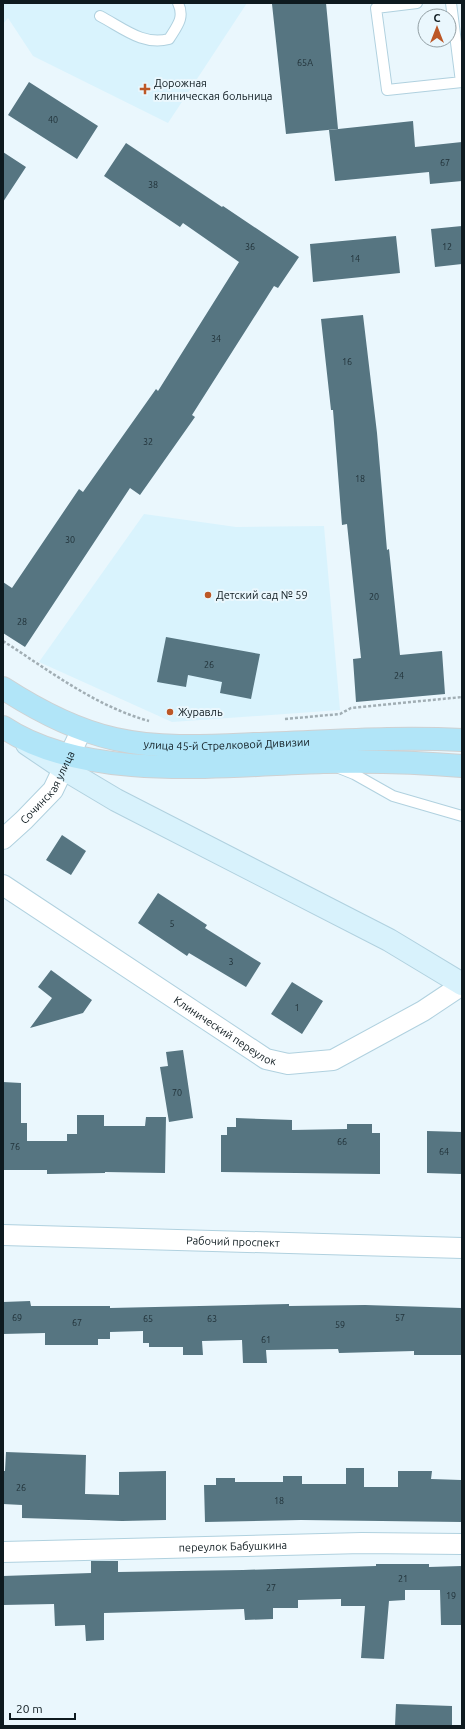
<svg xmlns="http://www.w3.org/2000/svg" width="465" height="1729" viewBox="0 0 465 1729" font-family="Ubuntu,sans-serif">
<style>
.built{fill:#d9f3fd}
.building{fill:#567581}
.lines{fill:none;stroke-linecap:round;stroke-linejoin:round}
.service-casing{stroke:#b0d1df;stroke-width:12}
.minor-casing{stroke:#b0d1df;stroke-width:22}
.secondary-casing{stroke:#b0d1df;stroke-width:24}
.primary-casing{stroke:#cfd1d2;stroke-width:24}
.path{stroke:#a1aeb4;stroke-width:2.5;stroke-dasharray:3 2;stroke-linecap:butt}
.service{stroke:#fff;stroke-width:10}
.minor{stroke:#fff;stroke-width:20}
.secondary{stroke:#d8f2fc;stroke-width:22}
.primary{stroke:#b1e5f8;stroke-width:22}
.poi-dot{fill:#bc5726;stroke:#eaf7fd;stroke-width:1.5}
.labels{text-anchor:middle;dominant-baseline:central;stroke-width:4;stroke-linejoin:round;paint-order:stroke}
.number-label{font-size:9px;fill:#203138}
.poi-label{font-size:11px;fill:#0e1a1f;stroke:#eaf7fd;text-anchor:start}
.street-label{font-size:11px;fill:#0e1a1f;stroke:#eaf7fd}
</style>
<rect width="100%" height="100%" fill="#eaf7fd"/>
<path class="built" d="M 3,3 L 247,3 L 168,123 L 33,56 L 8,18 L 3,24 Z
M 144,514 L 236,527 L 324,526 L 340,710 L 172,722 L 39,662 Z"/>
<path class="building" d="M 290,3 L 326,3 L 338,129 L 286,134 L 272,4 Z
M 29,82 L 98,126 L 77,159 L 8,115 Z
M 413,121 L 415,147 L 462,142 L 462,181 L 430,184 L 429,172 L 335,181 L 329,130 Z
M 126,143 L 222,207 L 223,206 L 299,257 L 278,288 L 274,286 L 192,415 L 195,417 L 140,495 L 130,488 L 25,647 L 3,633 L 3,582 L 12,588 L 79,489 L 83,492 L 156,389 L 158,391 L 239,262 L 183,223 L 180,227 L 104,176 Z
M 3,152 L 26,167 L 3,202 Z
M 462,226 L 462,264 L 435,267 L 431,229 Z
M 396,236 L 400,273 L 313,282 L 310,244 Z
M 363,315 L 377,433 L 387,550 L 389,549 L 400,655 L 442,651 L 445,694 L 356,702 L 353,659 L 361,658 L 347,524 L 342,525 L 333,410 L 331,410 L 321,319 Z
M 166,637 L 260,654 L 251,699 L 220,693 L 222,682 L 188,675 L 186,687 L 157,682 Z
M 62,835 L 86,851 L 71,875 L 46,860 Z
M 158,893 L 207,925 L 205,928 L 261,963 L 246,987 L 189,953 L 187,956 L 138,923 Z
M 51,970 L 92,1000 L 83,1013 L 30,1028 L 52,998 L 38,987 Z
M 292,982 L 323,1001 L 302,1034 L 271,1014 Z
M 183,1050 L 193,1118 L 169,1122 L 160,1067 L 168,1066 L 166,1052 Z
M 3,1082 L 21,1083 L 21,1123 L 27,1123 L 27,1141 L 67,1141 L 67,1134 L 77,1134 L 77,1115 L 104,1115 L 104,1126 L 145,1126 L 146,1117 L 166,1117 L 165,1173 L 105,1172 L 105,1173 L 47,1174 L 47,1170 L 3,1170 Z
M 236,1118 L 292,1120 L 292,1130 L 347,1129 L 347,1124 L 372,1124 L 372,1133 L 380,1133 L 380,1174 L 221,1172 L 221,1135 L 227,1135 L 227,1127 L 236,1127 Z
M 427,1131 L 462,1132 L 462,1174 L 427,1173 Z
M 30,1301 L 31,1306 L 110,1306 L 110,1308 L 289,1304 L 289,1306 L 365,1305 L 462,1308 L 462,1355 L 414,1355 L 414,1351 L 339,1353 L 338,1349 L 266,1350 L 267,1363 L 243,1363 L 242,1340 L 202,1341 L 203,1355 L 183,1355 L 183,1347 L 149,1347 L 149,1343 L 143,1343 L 143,1331 L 110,1332 L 110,1339 L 98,1339 L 98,1345 L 45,1345 L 45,1333 L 3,1334 L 3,1302 Z
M 6,1452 L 86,1455 L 85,1494 L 119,1495 L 119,1472 L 166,1471 L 166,1520 L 122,1521 L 22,1518 L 22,1505 L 3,1504 L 3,1471 L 5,1471 Z
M 346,1468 L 364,1468 L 364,1487 L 398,1487 L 398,1471 L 432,1471 L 431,1479 L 461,1480 L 462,1522 L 301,1520 L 205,1522 L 204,1485 L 216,1485 L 216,1478 L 235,1478 L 235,1482 L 283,1482 L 283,1476 L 302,1476 L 302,1484 L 346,1484 Z
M 91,1561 L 118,1561 L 118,1572 L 243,1570 L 376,1566 L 376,1564 L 429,1564 L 429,1567 L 462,1566 L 462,1625 L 441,1625 L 440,1590 L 405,1590 L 405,1600 L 389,1601 L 384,1659 L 361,1658 L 365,1606 L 341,1606 L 341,1599 L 298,1600 L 298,1608 L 273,1608 L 273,1619 L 245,1620 L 244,1609 L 104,1613 L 104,1640 L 86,1641 L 85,1625 L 55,1626 L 54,1604 L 3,1605 L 3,1576 L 91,1573 Z
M 396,1704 L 452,1706 L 452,1726 L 395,1726 Z"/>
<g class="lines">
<defs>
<path id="service" d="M 417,3 L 376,8 L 387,90 L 462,82
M 451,3 L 461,82
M 100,16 C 123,28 143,46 169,39 C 177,26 185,18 178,3
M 339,768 L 354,774 L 393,796 L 462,816"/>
<g id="minor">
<path id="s1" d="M 3,839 L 24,820 L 53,790 L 82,729"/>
<path id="s2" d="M 3,885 L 266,1059 L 288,1064 L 333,1060 L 423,1011 L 462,985"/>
<path id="s3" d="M 3,1235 L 462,1248"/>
<path id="s4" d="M 3,1552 L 362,1543 L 462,1544"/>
</g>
<path id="secondary" d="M 27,744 L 64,769 L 116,800 L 389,940 L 462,984"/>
<g id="primary">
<path id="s5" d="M 3,688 C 37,710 75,730 115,739 C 160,749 208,746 254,744 C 323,742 393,736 462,740"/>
<path d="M 3,727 C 87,783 226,765 323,762 C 370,761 416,762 462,766"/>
</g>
</defs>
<use href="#service" class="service-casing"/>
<use href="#minor" class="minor-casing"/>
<use href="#secondary" class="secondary-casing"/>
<use href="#primary" class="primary-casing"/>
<path class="path" d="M 3,641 C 50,671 95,706 149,721
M 285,719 L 340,714 L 351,708 L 462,697"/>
<use href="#service" class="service"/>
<use href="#minor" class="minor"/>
<use href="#secondary" class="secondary"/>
<use href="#primary" class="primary"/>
</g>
<g class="poi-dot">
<path d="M143 83h4v4h4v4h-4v4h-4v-4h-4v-4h4z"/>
<circle cx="208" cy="595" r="4"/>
<circle cx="170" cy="712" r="4"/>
</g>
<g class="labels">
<g class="number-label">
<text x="305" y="63">65А</text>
<text x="53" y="120">40</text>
<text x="445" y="163">67</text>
<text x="153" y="185">38</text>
<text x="250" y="247">36</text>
<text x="447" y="247">12</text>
<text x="355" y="259">14</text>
<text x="216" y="339">34</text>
<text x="347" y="362">16</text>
<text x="148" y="442">32</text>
<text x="360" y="479">18</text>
<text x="70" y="540">30</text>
<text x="374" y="597">20</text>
<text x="22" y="622">28</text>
<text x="209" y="665">26</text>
<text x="399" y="676">24</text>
<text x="172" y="924">5</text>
<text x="231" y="962">3</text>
<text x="297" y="1008">1</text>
<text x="177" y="1093">70</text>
<text x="342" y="1142">66</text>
<text x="15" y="1147">76</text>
<text x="444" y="1152">64</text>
<text x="17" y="1318">69</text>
<text x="400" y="1318">57</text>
<text x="148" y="1319">65</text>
<text x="212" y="1319">63</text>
<text x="77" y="1323">67</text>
<text x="340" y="1325">59</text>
<text x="266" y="1340">61</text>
<text x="21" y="1488">26</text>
<text x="279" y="1501">18</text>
<text x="403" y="1579">21</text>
<text x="271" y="1588">27</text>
<text x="451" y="1596">19</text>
</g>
<g class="poi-label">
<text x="154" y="83">Дорожная<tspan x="154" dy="13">клиническая больница</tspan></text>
<text x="216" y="595">Детский сад № 59</text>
<text x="178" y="712">Журавль</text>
</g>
<g class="street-label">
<text stroke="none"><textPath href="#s5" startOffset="236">улица 45-й Стрелковой Дивизии</textPath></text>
<text stroke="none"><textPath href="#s1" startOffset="69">Сочинская улица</textPath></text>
<text stroke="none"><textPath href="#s2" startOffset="266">Клинический переулок</textPath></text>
<text stroke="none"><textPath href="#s3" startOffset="230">Рабочий проспект</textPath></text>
<text stroke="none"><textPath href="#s4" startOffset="230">переулок Бабушкина</textPath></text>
</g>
</g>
<rect width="465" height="1729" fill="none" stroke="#0e1a1f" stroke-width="8"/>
<g transform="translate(437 28)"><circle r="19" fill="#eaf7fd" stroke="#929fa4"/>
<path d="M0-3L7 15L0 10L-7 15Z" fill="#bc5726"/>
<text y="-6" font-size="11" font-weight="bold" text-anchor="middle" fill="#0e1a1f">С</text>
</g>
<path d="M10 1713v6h65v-6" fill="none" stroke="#0e1a1f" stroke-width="2"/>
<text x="16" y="1713" font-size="12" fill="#0e1a1f" stroke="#eaf7fd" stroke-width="3" paint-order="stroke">20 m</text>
</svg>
